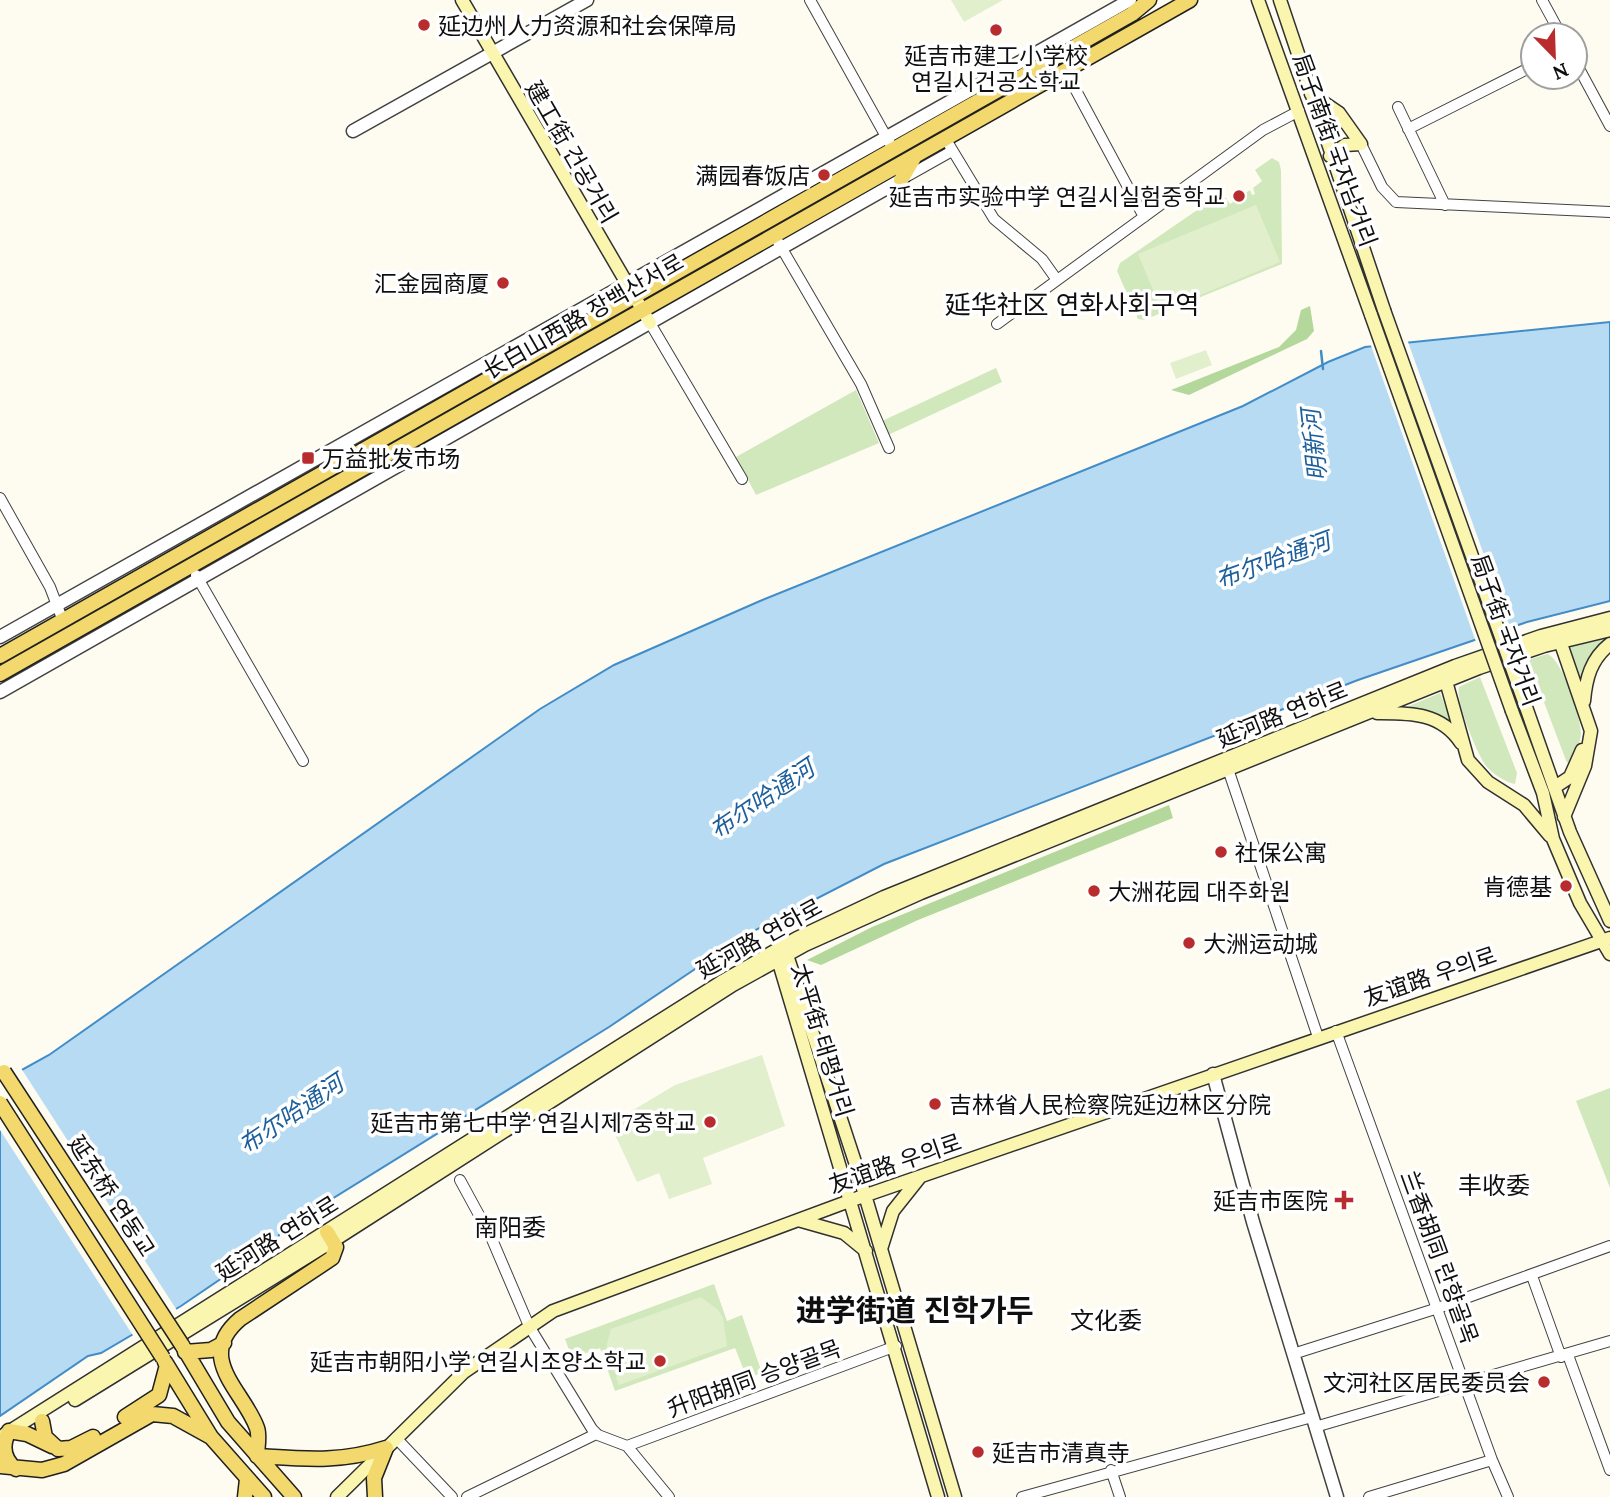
<svg xmlns="http://www.w3.org/2000/svg" width="1610" height="1497" viewBox="0 0 1610 1497" font-family="Lora,'Noto Sans SC','Noto Sans KR',serif">
<style>
.green{fill:#d1e8bc}
.forest{fill:#b4d89b}
.pitch{fill:#e2efcd}
.water{fill:#b8dbf4;stroke:#428dc8;stroke-width:2}
.pier{fill:#fefcf1}
.lines{fill:none;stroke-linecap:round;stroke-linejoin:round}
.stream{stroke:#428dc8;stroke-width:2.5}
.minor-casing{stroke:#424242;stroke-width:12}
.tertiary-casing{stroke:#424242;stroke-width:15}
.secondary-casing{stroke:#313131;stroke-width:15}
.primary-casing{stroke:#202020;stroke-width:17}
.minor{stroke:#fff;stroke-width:10}
.tertiary{stroke:#fff;stroke-width:12}
.secondary{stroke:#fbf6af;stroke-width:12}
.primary{stroke:#f2d86d;stroke-width:14}
.secondary-bridge-casing{stroke:#313131;stroke-width:15;stroke-linecap:butt}
.primary-bridge-casing{stroke:#202020;stroke-width:17;stroke-linecap:butt}
.secondary-bridge{stroke:#fbf6af;stroke-width:12}
.primary-bridge{stroke:#f2d86d;stroke-width:14}
.poi-dot{fill:#b92c2d;stroke:#fff;stroke-width:2.5}
.labels{text-anchor:middle;dominant-baseline:central;stroke-width:7;stroke-linejoin:round;paint-order:stroke}
.poi-label{font-size:23px;fill:#0f0f0f;stroke:#fff;text-anchor:end}
.street-label{font-size:23px;fill:#0f0f0f;stroke:#fff}
.water-label{font-size:24px;font-style:italic;fill:#1c5f9c;stroke:#fff}
.neighbourhood-label{font-size:24px;fill:#0f0f0f;stroke:#fff}
.quarter-label{font-size:26px;fill:#0f0f0f;stroke:#fff}
.district-label{font-size:30px;font-weight:bold;fill:#0f0f0f;stroke:#fff}
</style>
<rect width="100%" height="100%" fill="#fefcf1"/>
<path class="green" d="M 1272,158 L 1279,162 L 1281,170 L 1282,264 L 1144,320 L 1138,319 L 1117,271 L 1120,263 L 1222,193 L 1230,204 L 1250,190 L 1252,195 L 1255,194 L 1253,188 L 1262,181 L 1255,170 Z
M 996,368 L 1002,382 L 888,435 L 882,421 Z
M 856,390 L 879,443 L 756,495 L 736,457 Z
M 1610,637 L 1599,646 L 1580,685 L 1567,647 Z
M 1547,654 C 1562,658 1581,718 1581,733 C 1580,744 1576,756 1567,763 L 1528,660 Z
M 1480,677 L 1517,773 L 1515,784 C 1505,782 1493,774 1486,766 C 1477,754 1455,700 1459,687 Z
M 1440,693 L 1455,731 L 1402,709 Z
M 1610,1088 L 1610,1188 L 1576,1101 Z
M 714,1284 L 727,1321 L 742,1315 L 762,1373 L 747,1378 L 735,1348 L 615,1391 L 600,1348 L 572,1358 L 565,1339 Z"/>
<path class="forest" d="M 1310,306 L 1314,331 L 1307,339 L 1189,395 L 1171,390 L 1279,347 L 1296,330 L 1301,310 Z
M 1169,805 L 1173,818 L 918,920 L 821,965 L 807,960 L 872,927 Z"/>
<path class="pitch" d="M 951,0 L 1003,0 L 964,22 Z
M 1256,205 L 1280,262 L 1162,311 L 1138,254 Z
M 1206,350 L 1212,365 L 1176,379 L 1170,363 Z
M 762,1055 L 785,1126 L 703,1158 L 712,1184 L 669,1199 L 659,1173 L 637,1182 L 610,1124 L 675,1085 Z
M 701,1297 L 718,1310 L 723,1318 L 727,1346 L 619,1385 L 616,1377 L 620,1375 C 598,1364 607,1346 611,1329 Z"/>
<path class="water" d="M 1610,322 L 1610,601 L 1527,622 L 1358,680 L 884,864 L 744,936 L 609,1027 L 282,1230 L 275,1242 L 181,1306 L 101,1353 L 88,1356 L 0,1416 L 0,1082 L 49,1055 L 540,709 L 614,665 L 760,601 L 1243,406 L 1328,362 L 1365,347 Z"/>
<path class="pier" d="M 1407,339 L 1511,631 L 1476,642 L 1370,343 Z
M 19,1065 L 178,1312 L 134,1337 L 0,1130 L 0,1078 Z"/>
<g class="lines">
<path class="stream" d="M 1321,351 L 1323,369"/>
<defs>
<path id="minor" d="M 810,0 L 893,149
M 1542,0 L 1561,35
M 1575,61 L 1610,126
M 1065,70 L 1144,217
M 1398,107 L 1445,205
M 1408,129 L 1533,66
M 945,138 L 994,219 L 1042,259 L 1057,280
M 1361,144 L 1382,187 L 1396,202 L 1610,212
M 904,178 L 952,151
M 774,235 L 861,384 L 889,448
M 650,323 L 742,479
M 997,324 L 1263,130 L 1299,111
M 0,498 L 50,587 L 63,621
M 196,575 L 303,761
M 1228,769 L 1318,1037
M 1336,1031 L 1492,1460 L 1508,1497
M 460,1180 L 491,1237 L 529,1326 L 592,1429 L 598,1435 L 627,1446 L 669,1497
M 1532,1276 L 1561,1357
M 1293,1354 L 1438,1308 L 1610,1246
M 1568,1355 L 1610,1470
M 1315,1427 L 1610,1341
M 396,1438 L 452,1497
M 627,1446 L 896,1346
M 1111,1470 L 1120,1497
M 467,1497 L 596,1434
M 1022,1497 L 1312,1417
M 1369,1497 L 1492,1460"/>
<path id="tertiary" d="M 353,131 L 587,0
M 0,637 L 1130,0
M 0,692 L 901,180
M 1213,1074 L 1253,1222 L 1337,1497"/>
<path id="secondary" d="M 462,0 L 650,323
M 1258,0 L 1371,315
M 1280,0 L 1384,310
M 1311,94 L 1339,113 L 1361,144 L 1345,145 L 1330,156
M 1558,635 L 1591,731 L 1585,766 L 1564,817
M 1444,674 L 1468,760 L 1488,782 L 1524,805 L 1550,836
M 1584,701 C 1586,678 1591,659 1610,644
M 1526,707 L 1570,832 L 1610,921
M 1512,711 L 1543,793 L 1553,839 L 1580,903 L 1610,954
M 1377,713 C 1409,713 1441,712 1461,743
M 1555,787 L 1570,777 L 1582,750
M 781,951 L 787,955 L 856,1165 L 955,1497
M 777,956 L 938,1497
M 798,1220 L 844,1233 L 866,1251
M 881,1249 L 893,1211 L 920,1177
M 75,1400 L 333,1241 L 733,985 L 805,945 L 921,893 L 1479,668 L 1544,646 L 1610,630
M 5,1434 L 721,982 L 797,938 L 884,897 L 1455,666 L 1541,636 L 1610,618
M 337,1497 L 464,1372 L 553,1311 L 852,1200 L 1610,938"/>
<path id="primary" d="M 901,180 L 915,156
M 0,656 L 1132,14 L 1149,0
M 0,674 L 1190,0
M 182,1345 L 228,1422 L 294,1497
M 185,1352 L 211,1350 L 224,1343
M 165,1362 L 211,1437 L 264,1497
M 125,1417 L 159,1395 L 167,1365
M 42,1421 L 45,1437 L 58,1449 L 71,1448 L 93,1437
M 257,1456 C 257,1448 260,1436 257,1428 C 244,1391 194,1358 240,1319 L 332,1258 L 336,1247 L 327,1232
M 257,1456 C 305,1459 339,1463 386,1448
M 0,1466 L 42,1470 L 64,1464 L 152,1414 L 173,1416 L 211,1437
M 16,1469 C 3,1459 1,1446 9,1431 L 27,1434 L 52,1446
M 245,1497 L 247,1479
M 375,1497 L 374,1478 L 386,1448"/>
</defs>
<use href="#minor" class="minor-casing"/>
<use href="#tertiary" class="tertiary-casing"/>
<use href="#secondary" class="secondary-casing"/>
<use href="#primary" class="primary-casing"/>
<use href="#minor" class="minor"/>
<use href="#tertiary" class="tertiary"/>
<use href="#secondary" class="secondary"/>
<use href="#primary" class="primary"/>
<defs>
<path id="secondary-bridge" d="M 1384,310 L 1526,707
M 1371,315 L 1512,711"/>
<path id="primary-bridge" d="M 4,1072 L 182,1345
M 0,1103 L 163,1358"/>
</defs>
<use href="#secondary-bridge" class="secondary-bridge-casing"/>
<use href="#primary-bridge" class="primary-bridge-casing"/>
<use href="#secondary-bridge" class="secondary-bridge"/>
<use href="#primary-bridge" class="primary-bridge"/>
</g>
<g class="poi-dot">
<circle cx="424" cy="25" r="7"/>
<circle cx="996" cy="30" r="7"/>
<circle cx="824" cy="175" r="7"/>
<circle cx="1239" cy="196" r="7"/>
<circle cx="503" cy="283" r="7"/>
<rect x="301" y="451" width="14" height="14" rx="3.5"/>
<circle cx="1221" cy="852" r="7"/>
<circle cx="1566" cy="886" r="7"/>
<circle cx="1094" cy="891" r="7"/>
<circle cx="1189" cy="943" r="7"/>
<circle cx="935" cy="1104" r="7"/>
<circle cx="710" cy="1122" r="7"/>
<path d="M1340.5 1189.5h7v7h7v7h-7v7h-7v-7h-7v-7h7z"/>
<circle cx="660" cy="1361" r="7"/>
<circle cx="1544" cy="1382" r="7"/>
<circle cx="978" cy="1452" r="7"/>
</g>
<g class="labels">
<g class="poi-label">
<text x="438" y="25" text-anchor="start">延边州人力资源和社会保障局</text>
<text x="996" y="55" text-anchor="middle">延吉市建工小学校<tspan x="996" dy="26">연길시건공소학교</tspan></text>
<text x="810" y="175">满园春饭店</text>
<text x="1225" y="196">延吉市实验中学 연길시실험중학교</text>
<text x="489" y="283">汇金园商厦</text>
<text x="322" y="458" text-anchor="start">万益批发市场</text>
<text x="1235" y="852" text-anchor="start">社保公寓</text>
<text x="1552" y="886">肯德基</text>
<text x="1108" y="891" text-anchor="start">大洲花园 대주화원</text>
<text x="1203" y="943" text-anchor="start">大洲运动城</text>
<text x="949" y="1104" text-anchor="start">吉林省人民检察院延边林区分院</text>
<text x="696" y="1122">延吉市第七中学 연길시제7중학교</text>
<text x="1328" y="1200">延吉市医院</text>
<text x="646" y="1361">延吉市朝阳小学 연길시조양소학교</text>
<text x="1530" y="1382">文河社区居民委员会</text>
<text x="992" y="1452" text-anchor="start">延吉市清真寺</text>
</g>
<g class="street-label">
<text transform="translate(1335 150) rotate(70)">局子南街 국자남거리</text>
<text transform="translate(572 152) rotate(60)">建工街 건공거리</text>
<text transform="translate(583 316) rotate(-30)">长白山西路 장백산서로</text>
<text transform="translate(1506 630) rotate(70)">局子街 국자거리</text>
<text transform="translate(1282 714) rotate(-22)">延河路 연하로</text>
<text transform="translate(759 938) rotate(-29)">延河路 연하로</text>
<text transform="translate(1430 976) rotate(-19)">友谊路 우의로</text>
<text transform="translate(823 1040) rotate(73)">太平街 태평거리</text>
<text transform="translate(895 1163) rotate(-19)">友谊路 우의로</text>
<text transform="translate(112 1196) rotate(57)">延东桥 연동교</text>
<text transform="translate(277 1238) rotate(-32)">延河路 연하로</text>
<text transform="translate(1440 1257) rotate(70)">兰香胡同 란향골목</text>
<text transform="translate(754 1378) rotate(-20)">升阳胡同 승양골목</text>
</g>
<g class="water-label">
<text transform="translate(1314 445) rotate(-96)">明新河</text>
<text transform="translate(1273 560) rotate(-20)">布尔哈通河</text>
<text transform="translate(762 799) rotate(-34)">布尔哈通河</text>
<text transform="translate(291 1114) rotate(-34)">布尔哈通河</text>
</g>
<g class="neighbourhood-label">
<text x="1494" y="1185">丰收委</text>
<text x="510" y="1227">南阳委</text>
<text x="1106" y="1320">文化委</text>
</g>
<g class="quarter-label">
<text x="1072" y="304">延华社区 연화사회구역</text>
</g>
<g class="district-label">
<text x="915" y="1310">进学街道 진학가두</text>
</g>
</g>
<g transform="translate(1554 56) rotate(157)"><circle r="33" fill="#ffffff" stroke="#9f9f9f" stroke-width="2"/>
<path d="M0-5L12 26L0 18L-12 26Z" fill="#b92c2d"/>
<text y="-10" font-size="19" font-weight="bold" text-anchor="middle" fill="#0f0f0f">N</text>
</g>
</svg>
